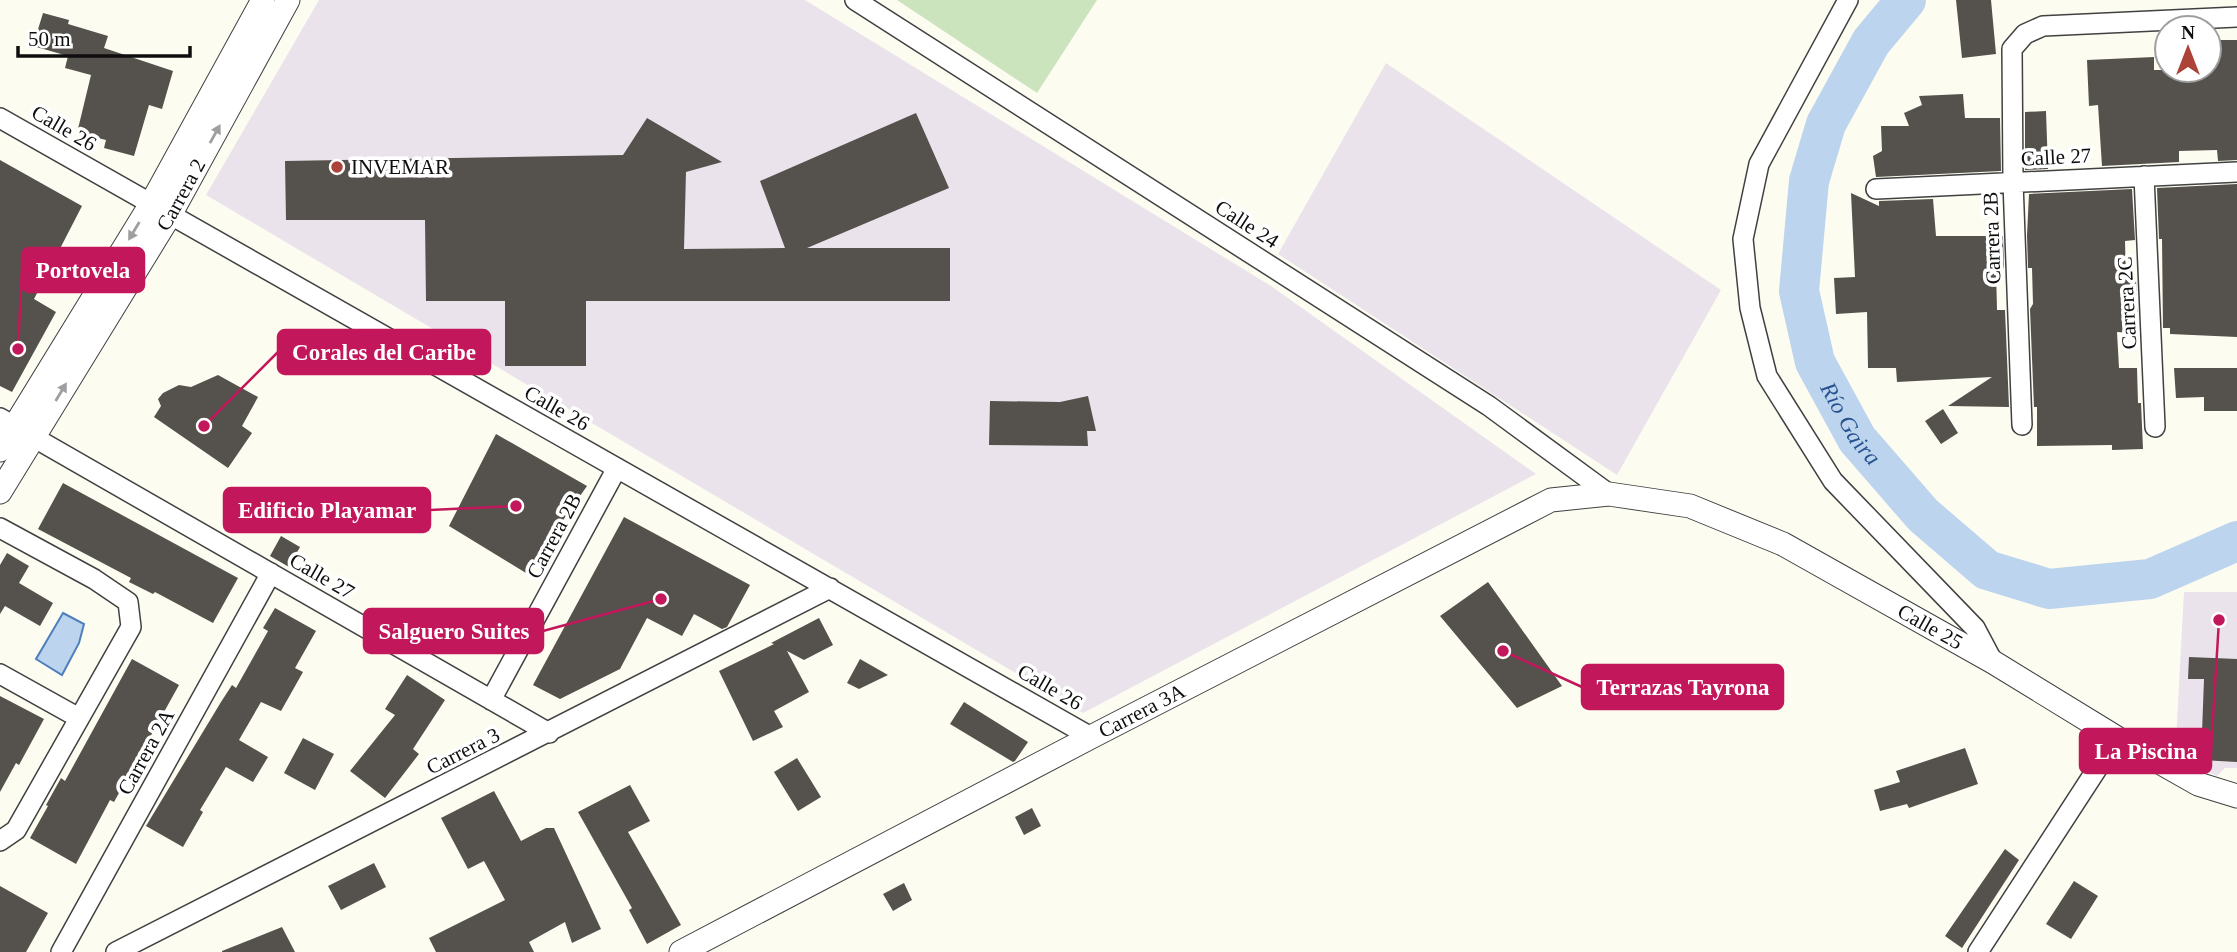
<svg xmlns="http://www.w3.org/2000/svg" width="2237" height="952" viewBox="0 0 2237 952" font-family="Georgia,serif">
<style>
.industrial{fill:#ebe3eb}
.grass{fill:#cce4be}
.water{fill:#bcd4ee;stroke:#4c7fbc;stroke-width:2}
.lines{fill:none;stroke-linecap:round;stroke-linejoin:round}
.river{stroke:#bcd4ee;stroke-width:40}
.building{fill:#55514c}
.minor-casing{stroke:#414141;stroke-width:22}
.tertiary-casing{stroke:#414141;stroke-width:25}
.minor{stroke:#fff;stroke-width:19}
.tertiary{stroke:#fff;stroke-width:23}
.oneway{fill:#9f9f9f}
.poi-dot{fill:#ac4338;stroke:#fff;stroke-width:2.5}
.labels{text-anchor:middle;dominant-baseline:central;stroke-width:7;stroke-linejoin:round;paint-order:stroke}
.street-label{font-size:21px;fill:#0e0e0e;stroke:#fff}
.poi-label{font-size:21px;fill:#0e0e0e;stroke:#fff;text-anchor:start}
.water-label{font-size:23px;font-style:italic;fill:#275390;stroke:#fff}
.leader{fill:none;stroke:#c2185b;stroke-width:2.5}
.callout-dot{fill:#c2185b;stroke:#fff;stroke-width:2.5}
.callout{fill:#c2185b;stroke:#c2185b;stroke-width:2.5}
.callout-label{font-size:23px;text-anchor:middle;font-weight:bold;fill:#fff}
</style>
<rect width="100%" height="100%" fill="#fdfcf1"/>
<path class="industrial" d="M 319,0 L 805,0 L 1271,286 L 1536,474 L 1083,713 L 206,195 Z
M 1386,63 L 1721,290 L 1617,475 L 1278,254 Z
M 2184,592 L 2237,592 L 2237,768 L 2225,768 L 2217,776 L 2175,759 Z"/>
<path class="grass" d="M 897,0 L 1097,0 L 1037,93 Z"/>
<path class="water" d="M 63,613 L 84,624 L 79,643 L 62,675 L 36,659 Z"/>
<g class="lines">
<path class="river" id="s1" d="M 1906,0 L 1871,42 L 1826,124 L 1809,181 L 1799,291 L 1815,362 L 1857,439 L 1923,515 L 1987,570 L 2049,589 L 2150,579 L 2237,541"/>
</g>
<path class="building" d="M 1956,0 L 1991,0 L 1996,54 L 1962,58 Z
M 43,13 L 69,20 L 68,24 L 108,36 L 104,48 L 173,71 L 162,109 L 149,105 L 134,156 L 104,148 L 106,140 L 77,133 L 91,75 L 65,68 L 68,56 L 33,46 Z
M 2213,40 L 2237,40 L 2237,160 L 2218,161 L 2217,150 L 2179,151 L 2179,162 L 2102,166 L 2098,105 L 2089,106 L 2087,60 L 2154,57 L 2154,70 L 2213,70 Z
M 1963,94 L 1965,118 L 2000,118 L 2001,171 L 1876,177 L 1873,156 L 1882,151 L 1881,126 L 1909,126 L 1904,113 L 1922,105 L 1919,96 Z
M 2046,111 L 2048,169 L 2025,170 L 2025,112 Z
M 916,113 L 949,188 L 807,248 L 950,248 L 950,301 L 586,301 L 586,366 L 505,366 L 505,301 L 426,301 L 425,220 L 286,220 L 285,161 L 623,155 L 647,118 L 722,162 L 686,172 L 684,249 L 785,248 L 760,181 Z
M 0,160 L 82,206 L 34,299 L 56,312 L 12,392 L 0,386 Z
M 2237,184 L 2237,337 L 2170,334 L 2170,328 L 2163,328 L 2162,239 L 2159,239 L 2157,188 Z
M 2132,189 L 2135,240 L 2125,241 L 2126,280 L 2136,280 L 2138,328 L 2132,328 L 2132,333 L 2117,332 L 2119,368 L 2137,368 L 2138,403 L 2141,403 L 2143,449 L 2112,450 L 2112,445 L 2037,446 L 2037,407 L 2034,407 L 2030,309 L 2033,304 L 2032,268 L 2028,268 L 2027,235 L 2029,194 Z
M 1851,193 L 1879,206 L 1879,201 L 1933,199 L 1936,236 L 2003,236 L 2004,268 L 1996,269 L 1997,310 L 2005,310 L 2009,407 L 1948,406 L 1992,377 L 1897,382 L 1896,368 L 1868,368 L 1867,312 L 1836,314 L 1834,278 L 1855,277 Z
M 2174,368 L 2237,368 L 2237,411 L 2204,411 L 2204,397 L 2176,398 Z
M 218,375 L 258,397 L 242,426 L 252,433 L 228,468 L 154,417 L 161,406 L 158,399 L 163,393 L 179,385 L 191,387 Z
M 1088,396 L 1096,431 L 1087,431 L 1088,446 L 989,445 L 990,401 L 1060,402 Z
M 1943,409 L 1958,433 L 1941,444 L 1925,421 Z
M 496,434 L 587,486 L 526,573 L 449,526 Z
M 63,483 L 238,578 L 213,623 L 155,592 L 153,594 L 129,582 L 131,578 L 38,529 Z
M 624,517 L 750,585 L 727,627 L 722,629 L 694,614 L 682,636 L 647,618 L 620,669 L 560,699 L 533,685 Z
M 281,536 L 300,547 L 289,567 L 270,556 Z
M 7,553 L 29,566 L 19,583 L 53,603 L 40,626 L 5,606 L 0,614 L 0,565 Z
M 1488,582 L 1562,686 L 1517,708 L 1440,616 Z
M 275,608 L 316,631 L 295,668 L 303,672 L 281,711 L 261,702 L 239,740 L 268,757 L 253,782 L 226,767 L 200,810 L 203,812 L 183,847 L 146,826 L 221,702 L 232,685 L 236,688 L 268,631 L 263,628 Z
M 819,618 L 833,645 L 804,660 L 787,651 L 809,692 L 774,711 L 783,727 L 753,741 L 719,671 L 774,644 L 771,643 Z
M 2189,657 L 2237,659 L 2237,762 L 2201,760 L 2204,679 L 2188,679 Z
M 132,659 L 179,685 L 114,802 L 110,800 L 76,864 L 30,838 L 48,806 L 46,805 L 61,778 L 65,781 Z
M 860,659 L 888,675 L 859,689 L 847,683 Z
M 407,675 L 445,700 L 413,749 L 419,754 L 385,798 L 350,771 L 395,715 L 385,709 Z
M 0,696 L 44,719 L 19,765 L 16,763 L 0,792 Z
M 964,702 L 1028,742 L 1015,761 L 1013,762 L 950,724 Z
M 303,738 L 334,754 L 315,790 L 284,773 Z
M 1965,748 L 1978,784 L 1909,808 L 1907,804 L 1880,811 L 1874,790 L 1900,782 L 1896,771 Z
M 797,758 L 821,797 L 798,811 L 774,772 Z
M 630,785 L 650,821 L 628,832 L 681,925 L 647,944 L 629,910 L 632,908 L 578,812 Z
M 494,791 L 521,841 L 546,828 L 554,828 L 601,929 L 572,943 L 565,922 L 529,942 L 534,952 L 436,952 L 429,938 L 505,900 L 484,861 L 468,869 L 441,818 Z
M 1032,808 L 1041,826 L 1024,835 L 1015,817 Z
M 2005,849 L 2019,860 L 1962,948 L 1945,936 Z
M 374,863 L 386,887 L 341,910 L 328,886 Z
M 2074,881 L 2098,896 L 2071,939 L 2046,924 Z
M 904,883 L 912,900 L 893,911 L 883,894 Z
M 0,886 L 48,913 L 26,952 L 0,952 Z
M 282,927 L 295,952 L 222,952 L 222,951 Z"/>
<g class="lines">
<defs>
<path id="minor" d="M 855,0 L 1489,406 L 1609,494
M 1848,0 L 1759,164 L 1743,239 L 1750,308 L 1767,376 L 1833,481 L 1975,628 L 1993,662
M 0,118 L 1091,737
M 2144,176 L 2155,427
M 1876,189 L 2237,172
M 0,418 L 549,733
M 2022,425 L 2013,182 L 2012,49 L 2025,34 L 2043,26 L 2237,17
M 0,528 L 94,579 L 128,602 L 131,627 L 16,830 L 0,841
M 0,674 L 79,718
M 491,700 L 617,468
M 61,952 L 271,573
M 116,952 L 830,588
M 1978,952 L 2117,738"/>
<g id="tertiary">
<path d="M 0,450 L 151,204 L 263,0"/>
<path id="s2" d="M 0,492 L 170,215 L 288,0"/>
<path id="s3" d="M 681,952 L 1091,737 L 1551,500 L 1609,494 L 1690,506 L 1783,544 L 1993,662 L 2117,738 L 2198,784 L 2237,796"/>
</g>
</defs>
<use href="#minor" class="minor-casing"/>
<use href="#tertiary" class="tertiary-casing"/>
<use href="#minor" class="minor"/>
<use href="#tertiary" class="tertiary"/>
</g>
<defs><path id="oneway-solid" d="M-6-.8H1V-3.2L6.5 0L1 3.2V.8H-6Z" transform="scale(1.75)"/></defs>
<g class="oneway">
<use href="#oneway-solid" transform="translate(215 134) rotate(-61)"/>
<use href="#oneway-solid" transform="translate(134 231) rotate(121)"/>
<use href="#oneway-solid" transform="translate(61 392) rotate(-59)"/>
</g>
<circle class="poi-dot" cx="337" cy="167" r="7"/>
<g class="labels">
<g class="street-label">
<text transform="translate(64 128) rotate(30)">Calle 26</text>
<text transform="translate(2056 157) rotate(-3)">Calle 27</text>
<text stroke="none"><textPath href="#s2" startOffset="348">Carrera 2</textPath></text>
<text transform="translate(1247 224) rotate(33)">Calle 24</text>
<text transform="translate(1992 238) rotate(-92)">Carrera 2B</text>
<text transform="translate(2127 303) rotate(-93)">Carrera 2C</text>
<text transform="translate(557 408) rotate(29)">Calle 26</text>
<text transform="translate(554 536) rotate(-62)">Carrera 2B</text>
<text transform="translate(322 576) rotate(30)">Calle 27</text>
<text stroke="none"><textPath href="#s3" startOffset="1390">Calle 25</textPath></text>
<text transform="translate(1050 687) rotate(30)">Calle 26</text>
<text stroke="none"><textPath href="#s3" startOffset="520">Carrera 3A</textPath></text>
<text transform="translate(463 751) rotate(-27)">Carrera 3</text>
<text transform="translate(146 752) rotate(-61)">Carrera 2A</text>
</g>
<g class="poi-label">
<text x="351" y="167">INVEMAR</text>
</g>
<g class="water-label">
<text stroke="none"><textPath href="#s1" startOffset="462">Río Gaira</textPath></text>
</g>
</g>
<path class="leader" d="M18 349L22 270M204 426L278 352M516 506L430 510M661 599L543 631M1503 651L1582 687M2219 620L2211 751"/>
<g class="callout-dot">
<circle cx="18" cy="349" r="7"/>
<circle cx="204" cy="426" r="7"/>
<circle cx="516" cy="506" r="7"/>
<circle cx="661" cy="599" r="7"/>
<circle cx="1503" cy="651" r="7"/>
<circle cx="2219" cy="620" r="7"/>
</g>
<g class="callout">
<rect x="22" y="248" width="122" height="44" rx="7"/>
<rect x="278" y="330" width="212" height="44" rx="7"/>
<rect x="224" y="488" width="206" height="44" rx="7"/>
<rect x="364" y="609" width="179" height="44" rx="7"/>
<rect x="1582" y="665" width="201" height="44" rx="7"/>
<rect x="2080" y="729" width="131" height="44" rx="7"/>
</g>
<g class="callout-label">
<text x="83" y="278">Portovela</text>
<text x="384" y="360">Corales del Caribe</text>
<text x="327" y="518">Edificio Playamar</text>
<text x="454" y="639">Salguero Suites</text>
<text x="1683" y="695">Terrazas Tayrona</text>
<text x="2146" y="759">La Piscina</text>
</g>
<g transform="translate(2188 49)"><circle r="33" fill="#ffffff" stroke="#9f9f9f" stroke-width="2"/>
<path d="M0-5L12 26L0 18L-12 26Z" fill="#ac4338"/>
<text y="-10" font-size="19" font-weight="bold" text-anchor="middle" fill="#0e0e0e">N</text>
</g>
<path d="M18 46v10h172v-10" fill="none" stroke="#0e0e0e" stroke-width="3.5"/>
<text x="28" y="46" font-size="21" fill="#0e0e0e" stroke="#ffffff" stroke-width="5" paint-order="stroke">50 m</text>
</svg>
